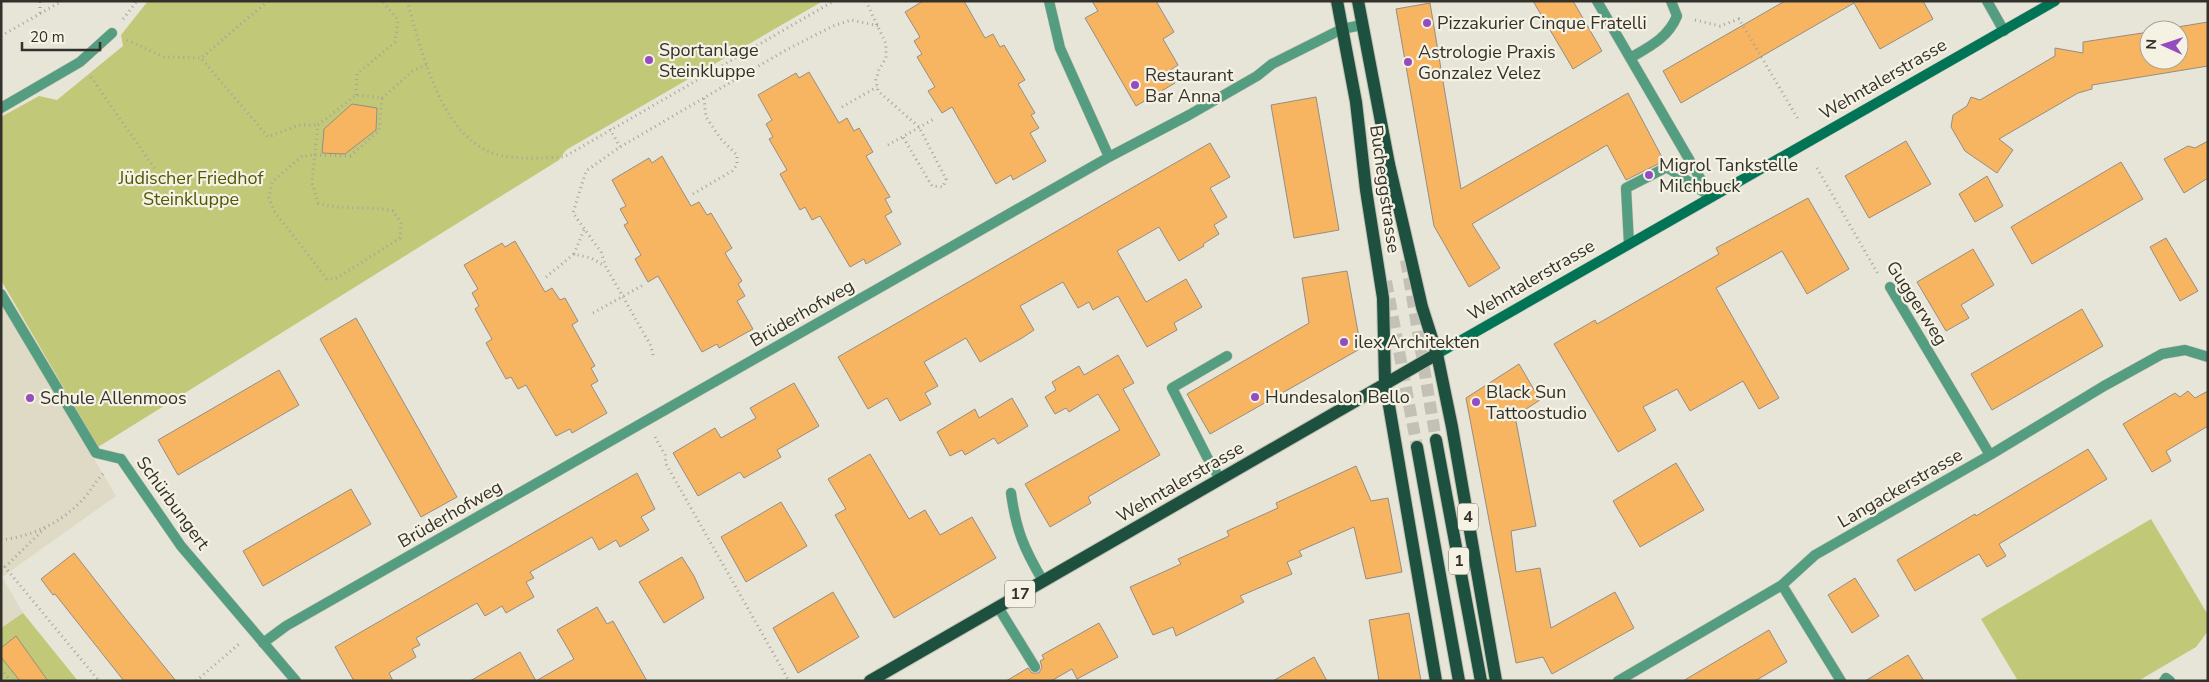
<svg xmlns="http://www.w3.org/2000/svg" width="2209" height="682" viewBox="0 0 2209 682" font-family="'Nunito Sans',sans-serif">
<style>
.built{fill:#dedac5}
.green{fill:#c1c878}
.building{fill:#f7b561;stroke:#968d83}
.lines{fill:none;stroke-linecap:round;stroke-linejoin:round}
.primary-tunnel{stroke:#c3c1b5;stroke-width:12;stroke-dasharray:12 6;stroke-linecap:butt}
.lane-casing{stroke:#c3c1b5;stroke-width:11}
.street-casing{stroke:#c3c1b5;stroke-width:11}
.secondary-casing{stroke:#c3c1b5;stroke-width:11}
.primary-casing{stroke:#c3c1b5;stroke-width:14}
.path{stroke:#a6a499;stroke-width:3;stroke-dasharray:1 4;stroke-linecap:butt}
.lane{stroke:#559d81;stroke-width:10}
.street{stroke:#559d81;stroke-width:10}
.secondary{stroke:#027456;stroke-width:10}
.primary{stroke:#1d503e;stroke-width:12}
.poi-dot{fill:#954cbf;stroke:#f5f2e4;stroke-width:2}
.labels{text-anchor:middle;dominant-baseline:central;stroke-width:4.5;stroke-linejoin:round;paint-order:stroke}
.shield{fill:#f5f2e4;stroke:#6c6b62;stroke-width:1}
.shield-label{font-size:16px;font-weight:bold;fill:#32312b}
.poi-label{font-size:18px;fill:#32312b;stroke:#f5f2e4;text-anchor:start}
.street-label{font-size:18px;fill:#32312b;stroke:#f5f2e4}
.park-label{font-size:18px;fill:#535707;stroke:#f5f2e4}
</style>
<rect width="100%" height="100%" fill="#e7e5d7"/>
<path class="built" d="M 1,301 L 116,496 L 2,577 L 23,613 L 1,628 Z"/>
<path class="green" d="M 148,1 L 823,1 L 566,150 L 559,160 L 98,447 L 1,280 L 1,117 L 39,96 L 57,100 L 123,46 L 121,35 Z
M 2151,519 L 2208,615 L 2208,631 L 2196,647 L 2138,681 L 2018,681 L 1981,619 Z
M 23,613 L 78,681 L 1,681 L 1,628 Z"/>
<path class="building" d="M 923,1 L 964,1 L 985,38 L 993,34 L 1000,47 L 1004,45 L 1025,80 L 1018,84 L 1035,113 L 1031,115 L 1039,128 L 1030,133 L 1046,161 L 1013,180 L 1011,175 L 996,184 L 952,107 L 942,113 L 928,91 L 935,87 L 917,57 L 922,54 L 914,41 L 920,37 L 905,12 Z
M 1092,1 L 1156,1 L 1174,32 L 1163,39 L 1178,65 L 1169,71 L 1175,83 L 1136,106 L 1085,18 L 1098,11 Z
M 1533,1 L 1573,1 L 1602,51 L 1573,69 Z
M 1785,1 L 1923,1 L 1933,19 L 1880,49 L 1854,3 L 1681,103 L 1663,71 Z
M 1430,3 L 1461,189 L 1628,93 L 1664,161 L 1626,180 L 1607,145 L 1472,224 L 1500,268 L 1469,287 L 1434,226 L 1396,9 Z
M 2208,22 L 2208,66 L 2092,85 L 2092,89 L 2078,93 L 1999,139 L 2013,150 L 1997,173 L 1965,151 L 1951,127 L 1953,115 L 1967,106 L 1971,97 L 1980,100 L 2055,56 L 2055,48 L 2083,53 L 2083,42 L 2149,32 L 2149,60 L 2179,60 L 2179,30 L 2159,30 Z
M 809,72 L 839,123 L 847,118 L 854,131 L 859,128 L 873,152 L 866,156 L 890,197 L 885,199 L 892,212 L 885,216 L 901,244 L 866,264 L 864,259 L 850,267 L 820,216 L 812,220 L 805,207 L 800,210 L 780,174 L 787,170 L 769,139 L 773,137 L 766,124 L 772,120 L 758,95 L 796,73 L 799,78 Z
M 1316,97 L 1339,230 L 1294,238 L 1271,105 Z
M 352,104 L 377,108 L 376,130 L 345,154 L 322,153 L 324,129 Z
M 1906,141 L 1931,184 L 1869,218 L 1845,176 Z
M 2208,141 L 2208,178 L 2184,193 L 2164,159 L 2188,146 L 2195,148 Z
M 1210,143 L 1230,177 L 1210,188 L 1227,217 L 1214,225 L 1219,234 L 1203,244 L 1204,246 L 1179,261 L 1159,227 L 1117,251 L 1146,302 L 1186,279 L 1202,307 L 1174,323 L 1177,330 L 1147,347 L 1118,296 L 1093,310 L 1089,302 L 1078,308 L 1063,282 L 1020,306 L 1034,330 L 1022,338 L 980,362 L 966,338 L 924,362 L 938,386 L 925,393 L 931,404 L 900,421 L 887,398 L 868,409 L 838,357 Z
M 662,156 L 691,206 L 699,202 L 707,215 L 711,213 L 732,248 L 725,253 L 742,281 L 738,284 L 745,296 L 737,301 L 753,329 L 719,348 L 717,344 L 702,352 L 658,276 L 648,282 L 635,259 L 641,255 L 624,225 L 628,223 L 620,209 L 626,206 L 612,180 L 649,158 L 652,163 Z
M 2121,162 L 2143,199 L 2032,264 L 2011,227 Z
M 1987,176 L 2003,206 L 1975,222 L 1959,194 Z
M 1808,198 L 1849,269 L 1807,294 L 1782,251 L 1716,288 L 1779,398 L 1759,409 L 1743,381 L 1690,411 L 1677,389 L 1643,407 L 1656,430 L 1618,452 L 1554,344 L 1595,320 L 1597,324 L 1719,254 L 1716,248 Z
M 2166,238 L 2198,291 L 2180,301 L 2150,247 Z
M 515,241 L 545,292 L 552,288 L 560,300 L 565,298 L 578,321 L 572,325 L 595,366 L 591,368 L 598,381 L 591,385 L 607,413 L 572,433 L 570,429 L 556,436 L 526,385 L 518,389 L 511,377 L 506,379 L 486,343 L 492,339 L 475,309 L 479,306 L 472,293 L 478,289 L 464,265 L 502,243 L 505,247 Z
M 1973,249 L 1994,285 L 1961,305 L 1969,318 L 1946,331 L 1917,282 Z
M 1347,271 L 1360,343 L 1358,350 L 1210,434 L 1187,394 L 1309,323 L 1302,278 Z
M 2082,309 L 2103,346 L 1992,410 L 1971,374 Z
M 356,318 L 457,497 L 421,517 L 320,339 Z
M 1118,355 L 1134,383 L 1123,389 L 1160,455 L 1088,497 L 1091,503 L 1050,527 L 1025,484 L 1120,430 L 1098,394 L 1069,412 L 1066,408 L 1055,414 L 1045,397 L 1056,390 L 1052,382 L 1079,366 L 1084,375 Z
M 1519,364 L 1540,400 L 1515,416 L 1536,526 L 1511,531 L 1516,572 L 1540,568 L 1551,628 L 1615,592 L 1634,628 L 1552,674 L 1543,657 L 1516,663 L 1466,398 Z
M 279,370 L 299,405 L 178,475 L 158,440 Z
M 794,383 L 819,426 L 777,450 L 781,457 L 744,478 L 740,472 L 698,496 L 673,453 L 715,428 L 721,438 L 756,418 L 750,408 Z
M 2188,391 L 2195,398 L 2208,391 L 2208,426 L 2166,451 L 2171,461 L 2152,472 L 2123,424 L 2175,393 L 2180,397 Z
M 1012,398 L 1028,426 L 998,444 L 994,438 L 965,455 L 962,450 L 950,456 L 937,432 L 975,409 L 979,418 Z
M 2088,449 L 2107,479 L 1999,544 L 2006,556 L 1987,567 L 1979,554 L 1915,591 L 1897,560 L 1975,514 L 1976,516 Z
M 870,454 L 909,519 L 925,510 L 940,535 L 972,517 L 996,558 L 894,618 L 835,515 L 846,509 L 828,479 Z
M 1676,463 L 1704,510 L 1640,547 L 1613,501 Z
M 1356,466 L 1371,501 L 1388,498 L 1402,572 L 1366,579 L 1354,527 L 1299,551 L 1302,556 L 1287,562 L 1292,574 L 1240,596 L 1244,602 L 1176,636 L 1173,627 L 1153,635 L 1130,587 L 1181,564 L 1178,559 L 1229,536 L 1227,531 L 1278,508 L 1276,503 Z
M 637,473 L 655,509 L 641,517 L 649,530 L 620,547 L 616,540 L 599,550 L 592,537 L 530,572 L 534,578 L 526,582 L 534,597 L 506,613 L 502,606 L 485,616 L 477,603 L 416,638 L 420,645 L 412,649 L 416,657 L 389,673 L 393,681 L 354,681 L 335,647 Z
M 351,489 L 371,524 L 263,586 L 243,551 Z
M 781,502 L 807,546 L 746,582 L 721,537 Z
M 74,553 L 124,617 L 176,681 L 124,681 L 55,594 L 53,595 L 41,579 Z
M 682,557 L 694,576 L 704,598 L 664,623 L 639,582 Z
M 1855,578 L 1879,616 L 1852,633 L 1828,595 Z
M 833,592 L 859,637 L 798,673 L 773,628 Z
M 597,607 L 607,624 L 613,621 L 647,681 L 536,681 L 574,659 L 557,630 Z
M 1409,613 L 1421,681 L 1379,681 L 1369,620 Z
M 1099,623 L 1118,657 L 1077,679 L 1072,669 L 1051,681 L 1006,681 L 1028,668 L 1032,673 L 1039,673 L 1042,667 L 1040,661 L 1044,659 L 1042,655 Z
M 1769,630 L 1787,662 L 1755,681 L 1683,681 Z
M 16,636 L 48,681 L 20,681 L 1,657 L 1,648 Z
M 520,652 L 536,681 L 470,681 Z
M 1908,655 L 1924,681 L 1865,681 Z
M 1314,657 L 1327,681 L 1273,681 Z"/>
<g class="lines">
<path class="primary-tunnel" d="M 1406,260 L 1436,440
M 1386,281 L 1417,447"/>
<defs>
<path id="lane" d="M 1987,1 L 2004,31
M 1,108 L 80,62 L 112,33
M 1629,244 L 1626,188 L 1667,167 L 1711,197
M 1,294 L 96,453 L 121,459
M 1220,479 L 1207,457 L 1172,388 L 1227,356
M 1011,493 C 1016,530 1024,549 1043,581
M 998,607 L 1035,667
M 2164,681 L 2166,678 L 2170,681"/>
<path id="street" d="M 1049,1 L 1060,48 L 1109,157
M 1597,1 L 1711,197
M 1630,58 C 1649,47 1668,38 1677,16 L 1671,1
M 1890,287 L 1990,455
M 121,459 L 181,546 L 296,681
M 1782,585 L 1841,681
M 263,643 L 286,626 L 1109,157 L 1189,115 L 1257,76 L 1272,64 L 1342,29 L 1362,25
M 1618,681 L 1782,585 L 1815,555 L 1990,455 L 2104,386 L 2162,354 L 2185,350 L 2208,357"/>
<path id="secondary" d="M 1437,354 L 2055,1"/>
<path id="primary" d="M 1337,1 L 1356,102 L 1366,190 L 1383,298 L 1385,382 L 1436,681
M 1358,1 L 1389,164 L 1422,307 L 1437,354 L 1452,427 L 1496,681
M 1436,440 L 1481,681
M 1417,447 L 1459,681
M 870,681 L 1437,354"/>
</defs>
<use href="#lane" class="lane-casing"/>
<use href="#street" class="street-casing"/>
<use href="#secondary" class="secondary-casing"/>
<use href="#primary" class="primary-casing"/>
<path class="path" d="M 268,1 L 201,58 L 268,137 L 299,125 L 318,125
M 407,1 C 421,47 437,122 482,148 C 505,162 538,158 564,157 L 834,1
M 866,1 L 886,44 L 886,58 L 879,70 L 876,80 L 878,91 L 919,127 L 946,179 L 943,187 L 932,186 L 903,137
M 40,13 L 40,1
M 123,19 L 137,1
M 1695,20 L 1720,26 L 1739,19 L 1798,119
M 1,36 L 62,1
M 127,40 L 164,57 L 201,58
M 91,77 L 155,169
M 356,95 L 357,74 L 395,42 L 398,20 L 382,1
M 382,98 L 414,70 L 427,65
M 842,107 L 877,87
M 610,129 L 620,147
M 888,145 L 934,119
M 315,155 L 350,156 L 379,131 L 382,98 L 356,95 L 318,125 L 312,182 L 318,203 C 342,211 368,205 393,211 L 401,223 L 400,238 L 335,279 L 327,279 L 274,211 L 269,198 L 272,182 L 302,156 L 315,155
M 1817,168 L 1878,274
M 693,194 L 732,171 L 737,165 L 737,155 L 721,139 L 706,117 L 704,98
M 574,254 L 584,230
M 546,277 L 574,254 L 591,258 L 605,266
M 593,313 L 645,284
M 653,355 L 651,346 L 606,267 L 601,252 L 573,213 L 586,171 L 620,147 L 786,50 L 833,26 L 851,20 L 879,26
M 655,437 L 665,455 L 666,464 L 789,681
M 45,528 L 5,567 L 99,681
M 1,540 C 34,536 63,522 85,497 C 92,489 96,480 104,473
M 1,669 L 11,681
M 196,681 L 239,644"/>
<use href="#lane" class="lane"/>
<use href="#street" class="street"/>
<use href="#secondary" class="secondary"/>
<use href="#primary" class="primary"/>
</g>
<g class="poi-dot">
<circle cx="1427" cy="23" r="5"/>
<circle cx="649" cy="60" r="5"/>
<circle cx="1408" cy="62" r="5"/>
<circle cx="1135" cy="85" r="5"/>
<circle cx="1649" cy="175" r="5"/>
<circle cx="1344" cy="342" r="5"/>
<circle cx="1255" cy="397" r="5"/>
<circle cx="30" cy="398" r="5"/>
<circle cx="1476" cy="402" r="5"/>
</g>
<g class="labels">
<g class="shield">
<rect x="1458" y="503.5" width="20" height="27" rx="4"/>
<rect x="1449" y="547.5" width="20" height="27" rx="4"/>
<rect x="1005" y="580.5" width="30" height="27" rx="4"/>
</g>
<g class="shield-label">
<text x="1468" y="517">4</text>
<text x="1459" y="561">1</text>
<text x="1020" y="594">17</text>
</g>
<g class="poi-label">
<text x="1437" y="23">Pizzakurier Cinque Fratelli</text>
<text x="659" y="50">Sportanlage<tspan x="659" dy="21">Steinkluppe</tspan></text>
<text x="1418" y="52">Astrologie Praxis<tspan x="1418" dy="21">Gonzalez Velez</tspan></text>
<text x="1145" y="75">Restaurant<tspan x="1145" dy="21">Bar Anna</tspan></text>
<text x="1659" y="165">Migrol Tankstelle<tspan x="1659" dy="21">Milchbuck</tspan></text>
<text x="1354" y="342">ilex Architekten</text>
<text x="1486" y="392">Black Sun<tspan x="1486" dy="21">Tattoostudio</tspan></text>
<text x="1265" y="397">Hundesalon Bello</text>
<text x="40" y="398">Schule Allenmoos</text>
</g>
<g class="street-label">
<text transform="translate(1883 79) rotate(-30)">Wehntalerstrasse</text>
<text transform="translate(1385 189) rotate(82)">Bucheggstrasse</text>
<text transform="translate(1531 280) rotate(-30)">Wehntalerstrasse</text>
<text transform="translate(1917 303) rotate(57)">Guggerweg</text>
<text transform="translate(802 313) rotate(-30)">Brüderhofweg</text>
<text transform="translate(1180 482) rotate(-30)">Wehntalerstrasse</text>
<text transform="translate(1900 488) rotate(-30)">Langackerstrasse</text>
<text transform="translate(173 503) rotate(54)">Schürbungert</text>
<text transform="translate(450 514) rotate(-30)">Brüderhofweg</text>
</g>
<g class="park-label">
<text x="191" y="178">Jüdischer Friedhof<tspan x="191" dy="21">Steinkluppe</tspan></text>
</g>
</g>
<rect width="2209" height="682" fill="none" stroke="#32312b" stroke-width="5"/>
<g transform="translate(2164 45) rotate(273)"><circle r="24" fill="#f5f2e4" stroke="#a7a59a"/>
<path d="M0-4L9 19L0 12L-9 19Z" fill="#954cbf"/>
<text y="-8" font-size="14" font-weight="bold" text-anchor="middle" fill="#32312b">N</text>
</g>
<path d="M22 42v8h78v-8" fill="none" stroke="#32312b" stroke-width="2.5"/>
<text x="30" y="42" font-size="15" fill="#32312b" stroke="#f5f2e4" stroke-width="4" paint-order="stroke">20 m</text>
</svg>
